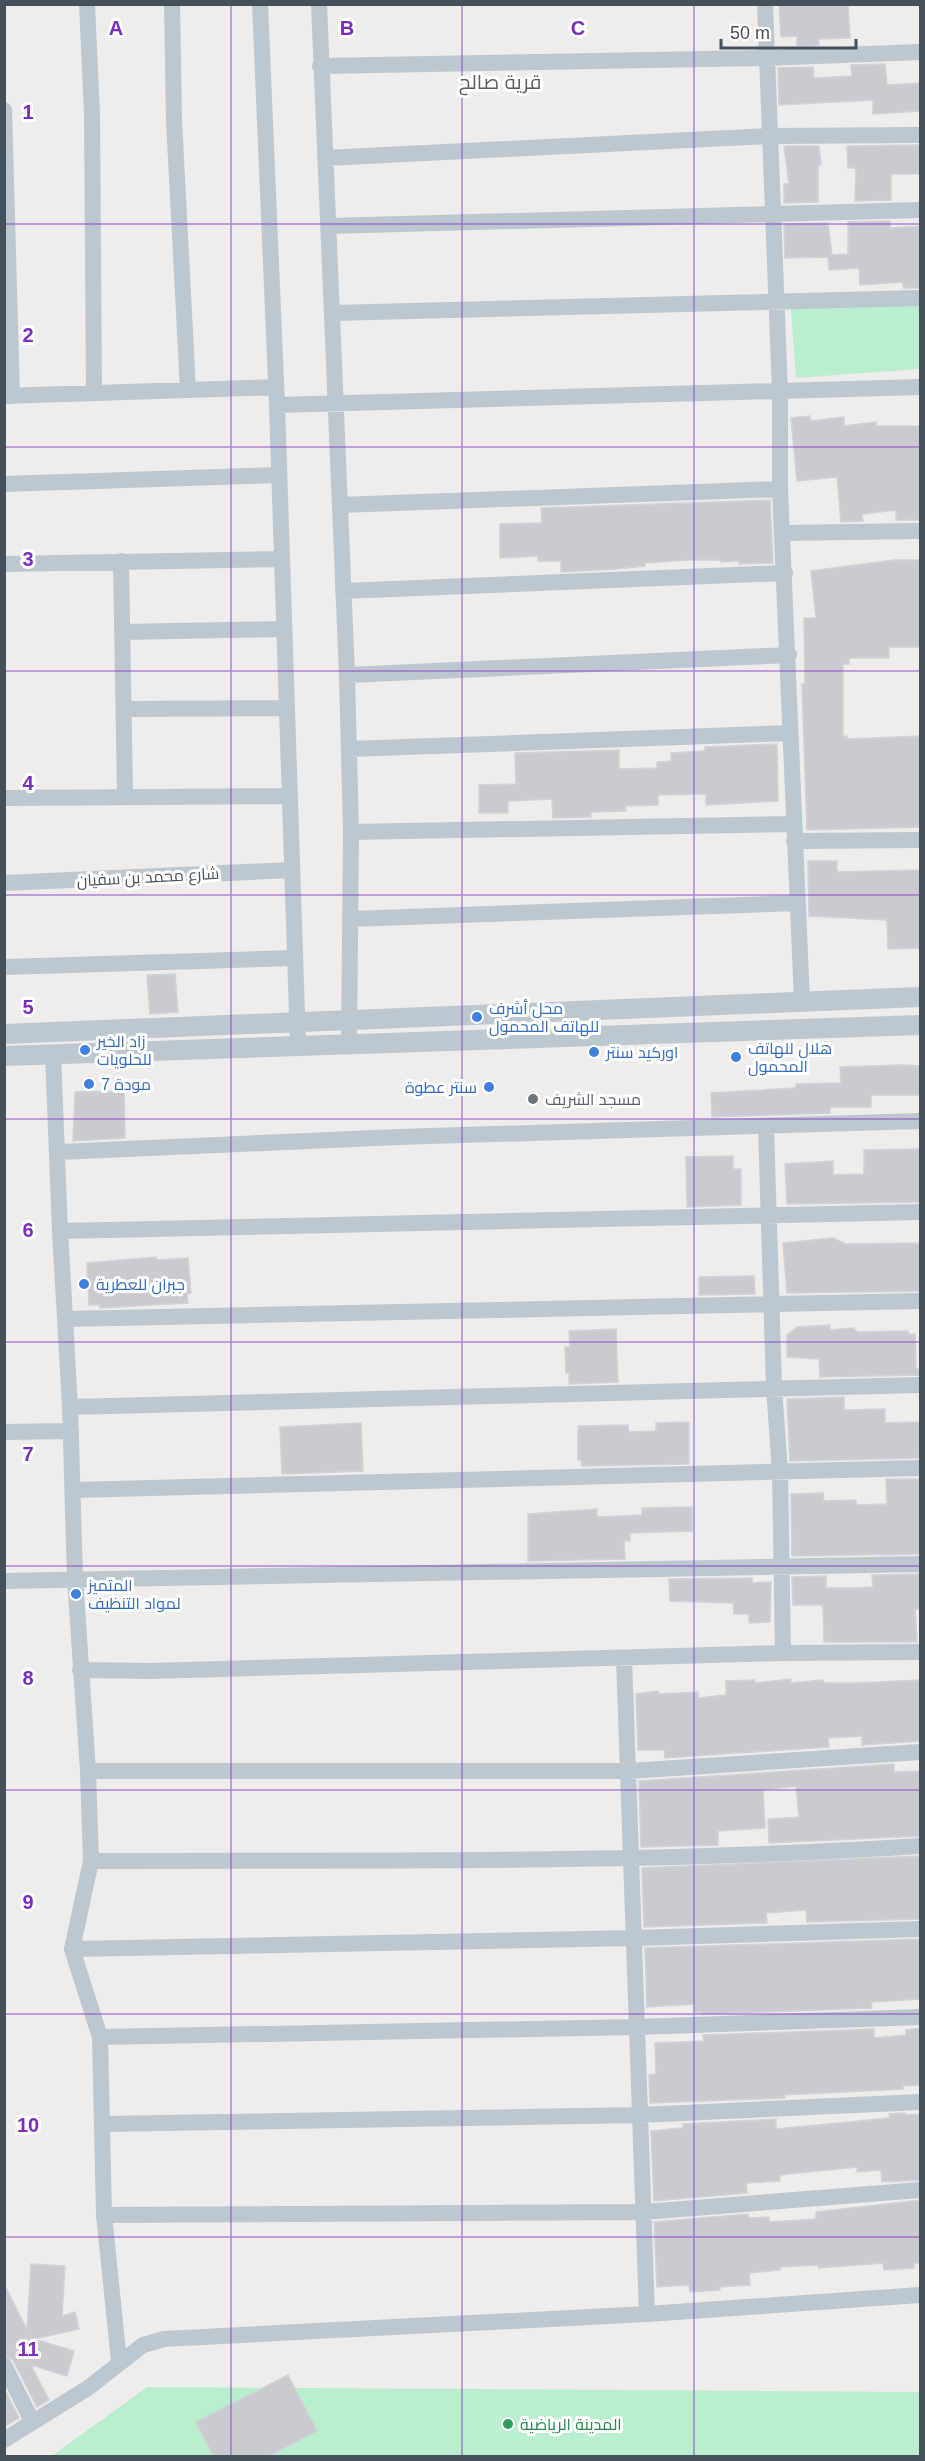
<svg xmlns="http://www.w3.org/2000/svg" width="925" height="2461" viewBox="0 0 925 2461" font-family="Helvetica,Cairo,sans-serif">
<style>
.green{fill:#b9eece}
.building{fill:#c9cbd1;stroke:#d0d2d8;stroke-width:1.5}
.lines{fill:none;stroke-linecap:round;stroke-linejoin:round}
.minor{stroke:#bdc7cf;stroke-width:16}
.tertiary{stroke:#bdc7cf;stroke-width:20}
.grid{fill:none;stroke:#7b2cbf;stroke-width:1.5;stroke-opacity:0.55}
.shop-dot{fill:#3f7fe0;stroke:#fff;stroke-width:2}
.worship-dot{fill:#6b7280;stroke:#fff;stroke-width:2}
.leisure-dot{fill:#2e9e5b;stroke:#fff;stroke-width:2}
.labels{text-anchor:middle;dominant-baseline:central;stroke-width:6;stroke-linejoin:round;paint-order:stroke}
.street-label{font-size:16px;fill:#45505a;stroke:#fff}
.shop-label{font-size:16px;fill:#366cbe;stroke:#fff;text-anchor:start}
.worship-label{font-size:16px;fill:#5b616d;stroke:#fff;text-anchor:start}
.leisure-label{font-size:16px;fill:#27864d;stroke:#fff;text-anchor:start}
.quarter-label{font-size:20px;fill:#595d61;stroke:#fff}
.grid-label{font-size:20px;text-anchor:middle;font-weight:bold;fill:#7b2cbf;stroke:#fff;stroke-width:6;stroke-linejoin:round;paint-order:stroke}
</style>
<rect width="100%" height="100%" fill="#efecec"/>
<path class="green" d="M 920,300 L 920,369 L 796,378 L 791,309 Z
M 147,2387 L 920,2392 L 920,2456 L 52,2456 Z"/>
<path class="building" d="M 779,4 L 848,4 L 850,38 L 818,39 L 819,45 L 797,46 L 797,36 L 781,37 Z
M 885,64 L 887,85 L 920,83 L 921,111 L 873,114 L 873,100 L 779,105 L 778,68 L 813,67 L 814,78 L 852,76 L 851,65 Z
M 921,145 L 921,174 L 891,174 L 891,200 L 855,201 L 856,168 L 848,168 L 847,146 Z
M 784,146 L 819,146 L 821,165 L 818,165 L 818,202 L 784,203 L 784,184 L 789,184 Z
M 890,221 L 890,228 L 921,226 L 921,288 L 903,288 L 903,282 L 860,285 L 859,268 L 829,270 L 828,257 L 785,258 L 784,224 L 828,223 L 832,255 L 848,254 L 848,222 Z
M 810,416 L 811,421 L 844,417 L 844,426 L 876,422 L 876,426 L 920,426 L 921,520 L 896,520 L 896,510 L 862,514 L 863,521 L 841,522 L 837,477 L 797,481 L 791,418 Z
M 770,500 L 773,563 L 739,564 L 739,561 L 721,562 L 721,560 L 685,560 L 645,563 L 645,566 L 616,569 L 561,572 L 561,561 L 538,561 L 538,556 L 500,558 L 500,524 L 542,523 L 541,508 Z
M 894,560 L 921,560 L 921,647 L 889,647 L 889,658 L 849,658 L 849,664 L 843,664 L 843,737 L 847,736 L 847,739 L 921,736 L 921,827 L 807,830 L 802,684 L 805,684 L 804,618 L 816,618 L 811,571 Z
M 777,744 L 778,801 L 706,805 L 706,794 L 658,795 L 658,805 L 625,806 L 626,811 L 591,812 L 591,817 L 553,818 L 552,799 L 508,801 L 508,813 L 479,813 L 479,785 L 516,784 L 515,753 L 619,750 L 619,769 L 657,768 L 657,762 L 671,761 L 671,753 L 705,751 L 705,747 Z
M 808,861 L 837,861 L 837,872 L 921,870 L 921,948 L 888,949 L 887,920 L 809,916 Z
M 175,974 L 178,1012 L 150,1014 L 147,975 Z
M 901,1065 L 921,1066 L 921,1095 L 871,1095 L 871,1107 L 830,1107 L 830,1113 L 712,1117 L 711,1093 L 796,1088 L 796,1084 L 841,1083 L 840,1067 Z
M 124,1091 L 125,1138 L 73,1141 L 75,1092 Z
M 921,1149 L 921,1202 L 787,1204 L 785,1164 L 833,1161 L 833,1175 L 864,1174 L 864,1150 Z
M 733,1156 L 733,1169 L 741,1169 L 741,1205 L 687,1207 L 686,1157 Z
M 833,1238 L 846,1244 L 921,1243 L 921,1291 L 787,1293 L 783,1243 Z
M 156,1257 L 157,1260 L 188,1258 L 191,1293 L 187,1294 L 188,1303 L 100,1308 L 100,1305 L 89,1305 L 87,1263 Z
M 754,1276 L 755,1294 L 699,1295 L 699,1277 Z
M 830,1325 L 830,1330 L 853,1328 L 858,1332 L 908,1331 L 908,1334 L 915,1334 L 916,1369 L 921,1369 L 921,1375 L 820,1377 L 819,1359 L 787,1357 L 787,1335 L 797,1327 Z
M 616,1329 L 618,1382 L 569,1384 L 569,1373 L 566,1373 L 565,1347 L 570,1347 L 569,1331 Z
M 844,1397 L 844,1410 L 885,1409 L 885,1423 L 921,1422 L 919,1458 L 790,1461 L 787,1399 Z
M 689,1422 L 689,1464 L 582,1466 L 581,1460 L 578,1460 L 578,1426 L 628,1425 L 629,1432 L 656,1431 L 656,1423 Z
M 361,1423 L 363,1471 L 282,1474 L 280,1427 Z
M 886,1479 L 920,1479 L 921,1554 L 792,1556 L 791,1494 L 823,1493 L 824,1501 L 856,1500 L 856,1505 L 887,1504 Z
M 692,1507 L 692,1531 L 630,1533 L 630,1541 L 624,1541 L 625,1559 L 528,1561 L 528,1514 L 597,1509 L 597,1517 L 623,1516 L 642,1515 L 642,1508 Z
M 921,1574 L 921,1609 L 915,1609 L 917,1642 L 824,1642 L 823,1605 L 793,1605 L 792,1577 L 826,1576 L 826,1588 L 856,1588 L 873,1587 L 872,1575 Z
M 752,1578 L 752,1583 L 771,1582 L 770,1622 L 749,1623 L 749,1614 L 734,1614 L 733,1603 L 670,1601 L 669,1579 Z
M 791,1679 L 791,1683 L 823,1680 L 824,1683 L 857,1683 L 921,1680 L 921,1741 L 862,1745 L 862,1736 L 828,1738 L 829,1747 L 665,1758 L 664,1750 L 638,1750 L 636,1694 L 658,1691 L 659,1694 L 698,1692 L 698,1698 L 726,1695 L 726,1681 L 755,1680 L 755,1683 Z
M 894,1764 L 894,1772 L 921,1771 L 921,1836 L 769,1843 L 768,1819 L 799,1817 L 796,1786 L 763,1790 L 765,1828 L 718,1831 L 718,1845 L 641,1847 L 639,1781 Z
M 921,1856 L 921,1919 L 807,1922 L 806,1910 L 766,1913 L 767,1923 L 644,1927 L 642,1868 Z
M 921,1939 L 921,1999 L 871,2002 L 872,2008 L 702,2014 L 702,2012 L 695,2013 L 694,2004 L 647,2007 L 645,1948 Z
M 921,2028 L 921,2085 L 903,2086 L 903,2089 L 784,2095 L 785,2098 L 650,2103 L 649,2075 L 656,2074 L 655,2043 L 704,2041 L 703,2035 L 874,2029 L 874,2038 L 906,2035 L 906,2030 Z
M 905,2113 L 905,2115 L 921,2114 L 921,2180 L 882,2182 L 881,2170 L 857,2172 L 857,2167 L 780,2175 L 780,2181 L 746,2183 L 747,2193 L 654,2201 L 651,2131 L 683,2128 L 683,2124 L 776,2119 L 776,2129 L 890,2118 L 889,2114 Z
M 921,2200 L 921,2263 L 914,2263 L 914,2268 L 884,2270 L 883,2263 L 818,2268 L 818,2265 L 780,2267 L 780,2270 L 749,2273 L 750,2285 L 719,2287 L 720,2290 L 690,2292 L 689,2285 L 657,2287 L 654,2222 L 748,2214 L 749,2218 L 769,2217 L 769,2222 L 816,2219 L 816,2212 Z
M 31,2264 L 65,2266 L 62,2316 L 75,2312 L 79,2329 L 34,2339 L 74,2351 L 67,2376 L 31,2365 L 49,2400 L 37,2407 L 13,2360 L 4,2355 L 4,2284 L 27,2330 Z
M 288,2375 L 317,2431 L 267,2457 L 214,2457 L 196,2422 Z
M 6,2392 L 19,2418 L 4,2427 L 4,2394 Z"/>
<g class="lines">
<path class="minor" d="M 87,4 L 92,114 L 94,392
M 172,4 L 174,120 L 188,390
M 260,4 L 277,405 L 298,1045
M 319,4 L 347,675 L 351,832 L 349,1043
M 765,4 L 780,393 L 780,489 L 802,1001
M 320,66 L 765,58 L 920,52
M 4,110 L 12,396
M 325,158 L 770,136 L 920,135
M 329,226 L 920,210
M 333,313 L 920,298
M 4,396 L 276,387
M 277,405 L 920,387
M 4,484 L 278,475
M 340,505 L 780,489
M 782,533 L 920,531
M 121,561 L 125,795
M 4,564 L 281,559
M 343,591 L 785,573
M 122,632 L 283,629
M 347,675 L 789,655
M 124,709 L 287,708
M 349,749 L 790,733
M 4,798 L 290,796
M 351,832 L 793,824
M 794,841 L 920,840
M 4,883 L 292,870
M 350,919 L 797,903
M 4,967 L 295,958
M 53,1054 L 60,1231 L 70,1407 L 75,1578 L 88,1771 L 91,1861 L 72,1949 L 100,2037 L 104,2215 L 119,2361
M 766,1128 L 774,1387 L 780,1472 L 783,1653
M 59,1152 L 398,1137 L 920,1121
M 60,1231 L 920,1212
M 66,1319 L 920,1301
M 70,1407 L 920,1385
M 4,1432 L 71,1431
M 74,1490 L 920,1468
M 4,1581 L 920,1564
M 624,1658 L 647,2314
M 80,1670 L 151,1671 L 783,1653 L 920,1652
M 88,1771 L 628,1771 L 920,1752
M 91,1861 C 367,1860 644,1864 920,1846
M 72,1949 L 635,1938 L 920,1929
M 100,2037 L 637,2027 L 920,2017
M 103,2124 L 640,2115 L 920,2102
M 104,2215 L 644,2212 L 920,2190
M 4,2365 L 32,2421
M 4,2440 L 88,2388 L 143,2345 L 164,2339 L 647,2314 L 920,2295"/>
<path class="tertiary" d="M 4,1034 L 920,997
M 4,1056 L 920,1025"/>
</g>
<path class="grid" d="M 231,4 L 231,2456M 462,4 L 462,2456M 694,4 L 694,2456M 4,224 L 920,224M 4,447 L 920,447M 4,671 L 920,671M 4,895 L 920,895M 4,1119 L 920,1119M 4,1342 L 920,1342M 4,1566 L 920,1566M 4,1790 L 920,1790M 4,2014 L 920,2014M 4,2237 L 920,2237"/>
<g class="shop-dot">
<circle cx="477" cy="1017" r="6"/>
<circle cx="85" cy="1050" r="6"/>
<circle cx="594" cy="1052" r="6"/>
<circle cx="736" cy="1057" r="6"/>
<circle cx="89" cy="1084" r="6"/>
<circle cx="489" cy="1087" r="6"/>
<circle cx="84" cy="1284" r="6"/>
<circle cx="76" cy="1594" r="6"/>
</g>
<circle class="worship-dot" cx="533" cy="1099" r="6"/>
<circle class="leisure-dot" cx="508" cy="2424" r="6"/>
<g class="labels">
<g class="street-label">
<text transform="translate(148 877) rotate(-3)">شارع محمد بن سفيان</text>
</g>
<g class="shop-label">
<text x="489" y="1008">محل أشرف<tspan x="489" dy="18">للهاتف المحمول</tspan></text>
<text x="97" y="1041">زاد الخير<tspan x="97" dy="18">للحلويات</tspan></text>
<text x="748" y="1048">هلال للهاتف<tspan x="748" dy="18">المحمول</tspan></text>
<text x="606" y="1052">اوركيد سنتر</text>
<text x="101" y="1084">مودة 7</text>
<text x="477" y="1087" text-anchor="end">سنتر عطوة</text>
<text x="96" y="1284">جبران للعطرية</text>
<text x="88" y="1585">المتميز<tspan x="88" dy="18">لمواد التنظيف</tspan></text>
</g>
<g class="worship-label">
<text x="545" y="1099">مسجد الشريف</text>
</g>
<g class="leisure-label">
<text x="520" y="2424">المدينة الرياضية</text>
</g>
<g class="quarter-label">
<text x="500" y="82">قرية صالح</text>
</g>
</g>
<g class="grid-label">
<text x="116" y="35">A</text>
<text x="347" y="35">B</text>
<text x="578" y="35">C</text>
<text x="28" y="119">1</text>
<text x="28" y="342">2</text>
<text x="28" y="566">3</text>
<text x="28" y="790">4</text>
<text x="28" y="1014">5</text>
<text x="28" y="1237">6</text>
<text x="28" y="1461">7</text>
<text x="28" y="1685">8</text>
<text x="28" y="1909">9</text>
<text x="28" y="2132">10</text>
<text x="28" y="2356">11</text>
</g>
<rect width="925" height="2461" fill="none" stroke="#45505a" stroke-width="12"/>
<path d="M721 39v9h135v-9" fill="none" stroke="#45505a" stroke-width="3"/>
<text x="730" y="39" font-size="18" fill="#45505a" stroke="#ffffff" stroke-width="4.5" paint-order="stroke">50 m</text>
</svg>
